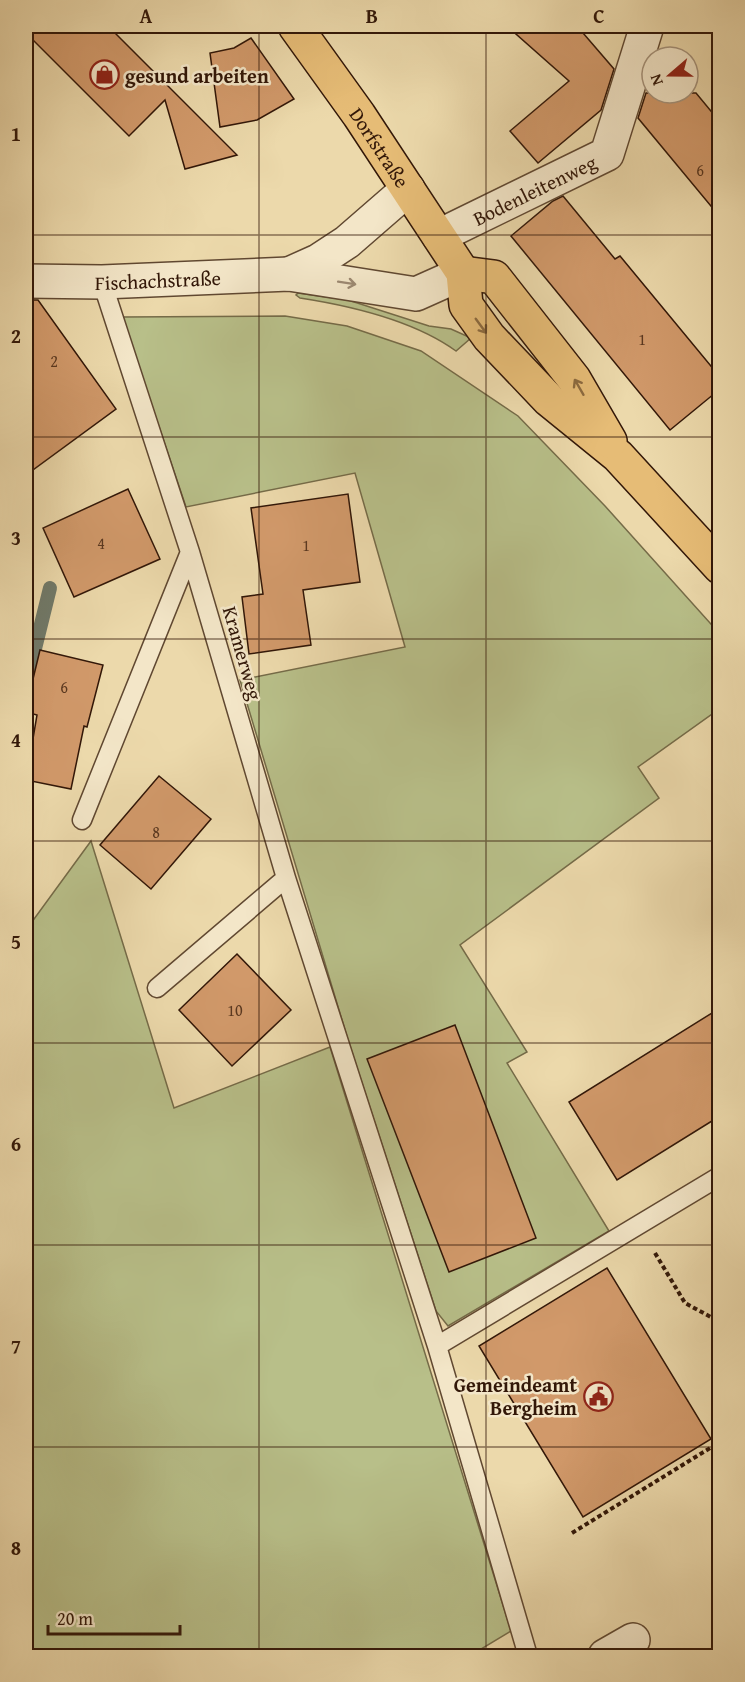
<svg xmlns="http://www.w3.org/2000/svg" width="745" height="1682" viewBox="0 0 745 1682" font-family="'Gentium Book Plus',serif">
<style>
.green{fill:#b8bf89;stroke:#756b48;stroke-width:1.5}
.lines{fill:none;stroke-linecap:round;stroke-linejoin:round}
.stream{stroke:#707969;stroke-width:14}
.building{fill:#d1996a;stroke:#321708;stroke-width:1.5}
.lane-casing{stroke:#604831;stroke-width:21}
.street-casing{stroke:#604831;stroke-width:36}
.primary-casing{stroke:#321708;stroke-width:36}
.path{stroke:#321708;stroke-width:4;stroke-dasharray:4.5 3;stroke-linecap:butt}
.lane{stroke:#f3e6c8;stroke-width:18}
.street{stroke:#f3e6c8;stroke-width:33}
.primary{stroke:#e6bc76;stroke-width:33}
.oneway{stroke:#9c8972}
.oneway2{stroke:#8c6a3f}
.grid{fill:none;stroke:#321708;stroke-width:1.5;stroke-opacity:0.55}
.labels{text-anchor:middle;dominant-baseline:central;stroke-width:5;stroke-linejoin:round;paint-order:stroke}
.number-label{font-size:16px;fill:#5a3820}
.poi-label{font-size:20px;font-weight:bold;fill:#321708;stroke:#f3e6c8;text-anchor:start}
.street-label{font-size:20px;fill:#321708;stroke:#f3e6c8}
.neatline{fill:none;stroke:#321708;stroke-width:2}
.grid-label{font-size:20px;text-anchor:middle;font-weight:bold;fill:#321708}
</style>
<rect width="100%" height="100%" fill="#ecd9ab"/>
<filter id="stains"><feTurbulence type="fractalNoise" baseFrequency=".00333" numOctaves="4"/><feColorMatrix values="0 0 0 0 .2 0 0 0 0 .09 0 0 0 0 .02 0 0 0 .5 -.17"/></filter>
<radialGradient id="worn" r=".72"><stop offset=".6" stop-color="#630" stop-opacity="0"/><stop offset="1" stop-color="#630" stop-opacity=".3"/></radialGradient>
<path class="green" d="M 298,293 L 348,300 L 429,326 L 451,329 L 471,338 L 456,351 C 413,320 352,306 300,298 L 296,295 Z
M 285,316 L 347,326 L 421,351 L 518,416 L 605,506 L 719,633 L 719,709 L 638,767 L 659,798 L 460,945 L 527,1052 L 507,1063 L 609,1231 L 448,1326 L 436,1311 L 348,1040 L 240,680 L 405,647 L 355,473 L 186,507 L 122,317 Z
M 91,841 L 174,1108 L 330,1047 L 511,1631 L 481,1649 L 484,1656 L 26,1656 L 26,930 Z"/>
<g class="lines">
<path class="stream" d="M 26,685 L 50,588"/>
</g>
<path class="building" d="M 26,26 L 108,26 L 237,155 L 185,169 L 165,100 L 129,136 L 26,33 Z
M 507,26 L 577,26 L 614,69 L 601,110 L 538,163 L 510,131 L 569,81 Z
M 251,38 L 294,99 L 257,120 L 220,127 L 210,53 L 234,48 Z
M 646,93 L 696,93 L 720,122 L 720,217 L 638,118 Z
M 563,196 L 615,259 L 620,256 L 720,377 L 720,389 L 670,430 L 511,236 L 553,201 Z
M 26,300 L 38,300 L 116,409 L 26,475 Z
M 128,489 L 160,559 L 74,597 L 43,528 Z
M 348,494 L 360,582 L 303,590 L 311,645 L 249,654 L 242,597 L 263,594 L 251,508 Z
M 40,650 L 103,665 L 87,727 L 84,726 L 71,789 L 26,780 L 37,715 L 26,712 L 26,708 Z
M 159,776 L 211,819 L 151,889 L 100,845 Z
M 237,954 L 291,1010 L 232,1066 L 179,1010 Z
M 720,1008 L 720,1116 L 617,1180 L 569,1102 Z
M 455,1025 L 536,1238 L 449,1272 L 367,1059 Z
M 607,1268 L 711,1439 L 583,1517 L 479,1346 Z"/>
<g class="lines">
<defs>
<path id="lane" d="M 102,282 L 190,552 L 286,878 L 157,988
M 82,820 L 190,552
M 286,878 L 437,1346 L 528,1656
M 437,1346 L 720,1176"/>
<g id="street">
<path id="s1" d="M 439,236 L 607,154 L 647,26"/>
<path d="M 289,274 L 318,261 L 347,242 L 408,189"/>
<path id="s2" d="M 26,281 L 102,282 L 289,274 L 416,294 L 463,273"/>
<path d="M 605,1656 L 633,1640"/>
</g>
<g id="primary">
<path id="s3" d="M 295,26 L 359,115 L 463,273 L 466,305 L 489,337 L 549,400 L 618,456 L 720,567"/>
<path d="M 463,273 L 494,277 L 574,379 L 610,441"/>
</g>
</defs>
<use href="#lane" class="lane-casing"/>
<use href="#street" class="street-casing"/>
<use href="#primary" class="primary-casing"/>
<path class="path" d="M 655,1253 L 685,1303 L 720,1322
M 572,1533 L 715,1445 L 720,1437"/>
<use href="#lane" class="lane"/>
<use href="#street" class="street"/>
<use href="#primary" class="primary"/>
</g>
<defs><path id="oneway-shaft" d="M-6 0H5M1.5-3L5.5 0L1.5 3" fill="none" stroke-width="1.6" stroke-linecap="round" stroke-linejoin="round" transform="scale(1.5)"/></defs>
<use class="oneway" href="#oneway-shaft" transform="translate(347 283) rotate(9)"/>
<g class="oneway2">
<use href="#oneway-shaft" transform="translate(481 326) rotate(54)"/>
<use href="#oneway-shaft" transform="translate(579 387) rotate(-120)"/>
</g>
<path class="grid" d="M 259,26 L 259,1656M 486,26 L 486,1656M 26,235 L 720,235M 26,437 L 720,437M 26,639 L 720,639M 26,841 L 720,841M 26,1043 L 720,1043M 26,1245 L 720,1245M 26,1447 L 720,1447"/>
<defs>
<symbol id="shop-ring" viewBox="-11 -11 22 22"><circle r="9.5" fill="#f3e6c8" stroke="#8f2418" stroke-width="1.5"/><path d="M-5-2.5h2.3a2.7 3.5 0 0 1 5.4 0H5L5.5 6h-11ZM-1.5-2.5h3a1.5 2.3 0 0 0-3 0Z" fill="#8f2418"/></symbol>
<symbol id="civic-ring" viewBox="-11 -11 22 22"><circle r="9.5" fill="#f3e6c8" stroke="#8f2418" stroke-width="1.5"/><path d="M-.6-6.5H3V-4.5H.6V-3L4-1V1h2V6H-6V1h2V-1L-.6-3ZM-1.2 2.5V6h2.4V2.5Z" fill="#8f2418"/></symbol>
</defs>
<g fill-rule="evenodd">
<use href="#shop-ring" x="88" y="58" width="33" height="33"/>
<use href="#civic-ring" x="582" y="1380" width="33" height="33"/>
</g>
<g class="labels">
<g class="number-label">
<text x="700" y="170">6</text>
<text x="642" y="339">1</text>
<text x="54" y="361">2</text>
<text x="101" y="543">4</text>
<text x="306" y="545">1</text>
<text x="64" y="687">6</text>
<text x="156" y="832">8</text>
<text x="235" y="1010">10</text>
</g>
<g class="poi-label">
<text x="125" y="75">gesund arbeiten</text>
<text x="577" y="1384" text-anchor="end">Gemeindeamt<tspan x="577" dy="23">Bergheim</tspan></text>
</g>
<g class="street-label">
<text stroke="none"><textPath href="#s3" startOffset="148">Dorfstraße</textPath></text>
<text stroke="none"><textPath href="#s1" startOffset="106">Bodenleitenweg</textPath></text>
<text stroke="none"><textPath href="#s2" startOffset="132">Fischachstraße</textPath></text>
<text transform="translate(243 653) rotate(74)">Kramerweg</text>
</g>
</g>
<rect width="745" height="1682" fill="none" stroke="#ecd9ab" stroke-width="66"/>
<g transform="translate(670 75) rotate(250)"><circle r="28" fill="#f3e6c8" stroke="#a6937b" stroke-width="1.5"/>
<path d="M0-4.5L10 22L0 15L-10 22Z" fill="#8f2418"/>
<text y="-9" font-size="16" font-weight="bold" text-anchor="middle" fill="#321708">N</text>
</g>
<path d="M48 1625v9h132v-9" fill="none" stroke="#321708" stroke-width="3"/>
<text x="57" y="1625" font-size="18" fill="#321708" stroke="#f3e6c8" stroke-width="4.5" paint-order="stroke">20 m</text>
<rect x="33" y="33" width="679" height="1616" class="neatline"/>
<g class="grid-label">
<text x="146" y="23">A</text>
<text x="372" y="23">B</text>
<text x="599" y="23">C</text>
<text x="16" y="141">1</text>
<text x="16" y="343">2</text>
<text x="16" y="545">3</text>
<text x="16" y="747">4</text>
<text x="16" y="949">5</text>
<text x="16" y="1151">6</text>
<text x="16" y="1353">7</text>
<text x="16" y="1555">8</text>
</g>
<rect width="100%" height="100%" filter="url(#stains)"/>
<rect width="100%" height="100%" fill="url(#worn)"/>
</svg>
